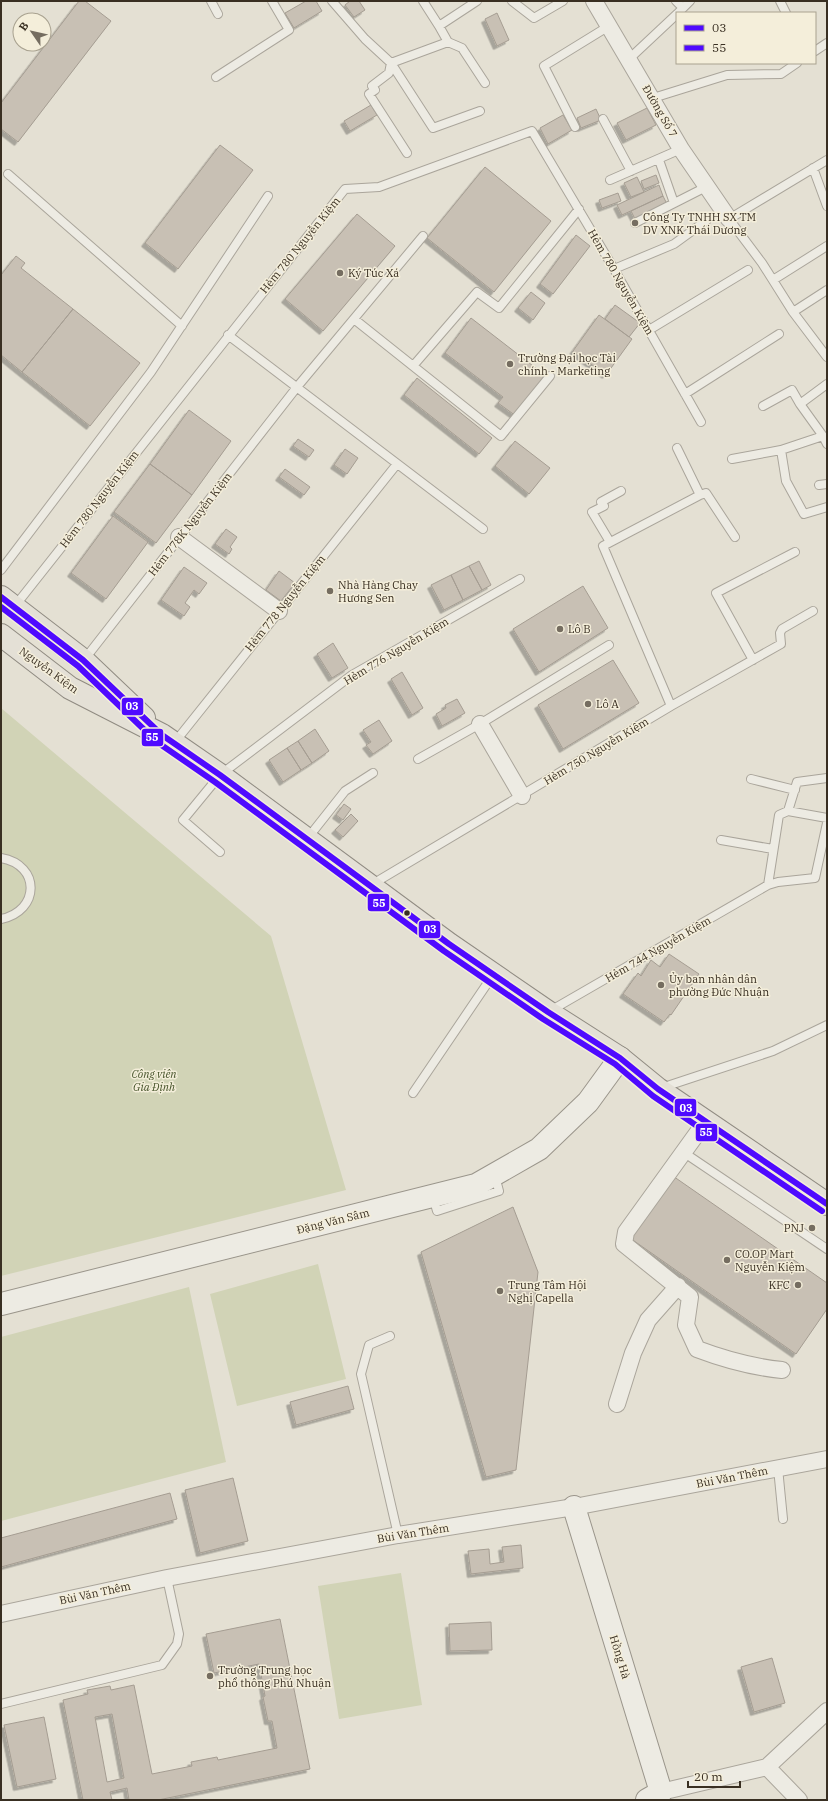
<svg xmlns="http://www.w3.org/2000/svg" width="828" height="1801" viewBox="0 0 828 1801" font-family="'IBM Plex Serif',serif">
<style>
.green{fill:#d1d3b6}
.building{fill:#c8c0b4;stroke:#a59d92;fill-rule:evenodd;filter:url(#shadow)}
.lines{fill:none;stroke-linecap:round;stroke-linejoin:round}
.lane-casing{stroke:#aaa59b;stroke-width:10}
.street-casing{stroke:#aaa59b;stroke-width:18}
.secondary-casing{stroke:#9a958b;stroke-width:24}
.primary-casing{stroke:#908b82;stroke-width:24}
.lane{stroke:#edebe3;stroke-width:8}
.street{stroke:#edebe3;stroke-width:16}
.secondary{stroke:#edebe3;stroke-width:22}
.primary{stroke:#e4e0d6;stroke-width:22}
.bus-1-casing{stroke:#f4eeda;stroke-width:9}
.bus-2-casing{stroke:#f4eeda;stroke-width:9}
.bus-1{stroke:#4f0aff;stroke-width:6}
.bus-2{stroke:#4f0aff;stroke-width:6}
.poi-dot{fill:#756d60;stroke:#f4eeda;stroke-width:1.5}
.bus-dot{fill:#392f22;stroke:#f4eeda;stroke-width:1.5}
.labels{text-anchor:middle;dominant-baseline:central;stroke-width:3;stroke-linejoin:round;paint-order:stroke}
.street-label{font-size:11px;fill:#392f22;stroke:#f4eeda}
.poi-label{font-size:11px;fill:#392f22;stroke:#f4eeda;text-anchor:start}
.park-label{font-size:11px;font-style:italic;fill:#47542b;stroke:#f4eeda}
.line-badge{stroke:#f4eeda;stroke-width:1.5}
.badge-label{font-size:11px;text-anchor:middle;font-weight:bold;fill:#fff}
</style>
<defs>
<filter id="shadow"><feDropShadow dx="-3.5" dy="3.5" stdDeviation="0" flood-color="#0004"/></filter>
</defs>
<rect width="100%" height="100%" fill="#e4e0d3"/>
<path class="green" d="M 1,708 L 271,936 L 346,1190 L 1,1276 Z
M 318,1264 L 346,1379 L 237,1406 L 210,1294 Z
M 189,1287 L 226,1462 L 1,1521 L 1,1337 Z
M 401,1573 L 422,1705 L 339,1719 L 318,1586 Z"/>
<path class="building" d="M 79,1 L 85,1 L 111,21 L 18,142 L 1,129 L 1,103 Z
M 306,1 L 316,1 L 322,11 L 294,28 L 285,13 Z
M 350,1 L 359,1 L 365,10 L 354,17 L 345,5 Z
M 497,13 L 509,40 L 497,46 L 485,19 Z
M 371,105 L 377,115 L 350,131 L 344,121 Z
M 647,108 L 656,125 L 626,140 L 617,123 Z
M 596,109 L 601,120 L 581,128 L 577,118 Z
M 563,115 L 572,130 L 548,144 L 540,128 Z
M 220,145 L 253,170 L 178,269 L 145,243 Z
M 485,167 L 551,221 L 494,292 L 427,238 Z
M 656,175 L 659,183 L 644,189 L 641,181 Z
M 637,177 L 644,192 L 631,197 L 624,183 Z
M 659,185 L 663,196 L 622,215 L 617,205 Z
M 618,193 L 621,201 L 602,208 L 599,200 Z
M 663,196 L 668,206 L 636,221 L 631,211 Z
M 357,214 L 395,246 L 323,331 L 285,299 Z
M 576,235 L 590,246 L 553,294 L 540,284 Z
M 16,256 L 25,263 L 21,268 L 73,309 L 22,372 L 1,355 L 1,275 Z
M 531,292 L 545,303 L 533,320 L 518,308 Z
M 615,305 L 640,323 L 629,337 L 605,319 Z
M 73,309 L 140,363 L 90,426 L 22,372 Z
M 599,315 L 632,339 L 606,375 L 573,351 Z
M 471,318 L 546,376 L 516,416 L 498,403 L 503,397 L 445,353 Z
M 417,378 L 492,438 L 479,454 L 404,395 Z
M 189,410 L 231,441 L 192,495 L 150,464 Z
M 298,439 L 314,450 L 309,457 L 293,446 Z
M 515,441 L 550,468 L 529,494 L 495,466 Z
M 345,449 L 358,458 L 347,474 L 334,465 Z
M 150,464 L 192,495 L 156,543 L 114,512 Z
M 285,469 L 310,487 L 304,495 L 279,477 Z
M 113,516 L 148,542 L 106,599 L 71,573 Z
M 226,529 L 237,537 L 230,547 L 232,549 L 229,554 L 215,544 Z
M 479,561 L 491,585 L 482,590 L 469,566 Z
M 469,566 L 482,590 L 463,600 L 451,575 Z
M 184,567 L 207,583 L 199,594 L 194,590 L 185,603 L 190,607 L 184,616 L 161,600 Z
M 279,571 L 295,583 L 281,601 L 266,590 Z
M 451,575 L 463,600 L 444,610 L 431,585 Z
M 583,586 L 608,628 L 539,672 L 513,629 Z
M 333,643 L 348,668 L 332,678 L 317,654 Z
M 613,660 L 639,703 L 563,749 L 538,705 Z
M 402,672 L 423,708 L 412,715 L 391,679 Z
M 457,699 L 465,713 L 442,726 L 436,714 L 446,708 L 445,705 Z
M 379,720 L 392,741 L 373,754 L 366,745 L 371,742 L 363,730 Z
M 315,729 L 329,751 L 312,763 L 298,741 Z
M 298,741 L 312,763 L 301,770 L 287,748 Z
M 287,748 L 301,770 L 283,782 L 269,760 Z
M 344,804 L 351,809 L 343,820 L 336,815 Z
M 351,814 L 358,821 L 343,837 L 335,830 Z
M 669,954 L 699,974 L 671,1015 L 670,1014 L 664,1022 L 623,994 L 638,973 L 641,976 L 651,960 L 660,967 Z
M 670,1174 L 827,1283 L 827,1309 L 796,1354 L 627,1236 Z
M 513,1207 L 538,1272 L 516,1470 L 486,1477 L 421,1252 Z
M 348,1386 L 354,1409 L 296,1425 L 290,1402 Z
M 233,1478 L 248,1541 L 200,1553 L 185,1490 Z
M 170,1493 L 177,1519 L 1,1567 L 1,1538 Z
M 521,1545 L 523,1568 L 471,1574 L 468,1551 L 489,1549 L 490,1564 L 504,1562 L 502,1547 Z
M 280,1619 L 310,1769 L 158,1800 L 129,1800 L 127,1788 L 110,1792 L 112,1800 L 83,1800 L 63,1700 L 88,1694 L 87,1690 L 110,1686 L 111,1690 L 134,1685 L 152,1774 L 192,1766 L 191,1762 L 217,1757 L 218,1760 L 277,1748 L 272,1721 L 268,1721 L 263,1697 L 265,1696 L 259,1664 L 214,1673 L 206,1634 ZM 112,1714 L 124,1778 L 107,1782 L 95,1717 Z
M 491,1622 L 492,1650 L 450,1651 L 449,1624 Z
M 772,1658 L 785,1703 L 754,1712 L 741,1667 Z
M 44,1717 L 56,1779 L 17,1787 L 4,1725 Z"/>
<g class="lines">
<defs>
<path id="lane" d="M 211,1 L 218,14
M 332,1 L 365,39 L 391,63 L 433,128 L 480,111
M 423,1 L 439,26
M 512,1 L 534,18 L 563,1
M 676,1 L 683,8
M 780,1 L 786,13
M 678,13 L 690,1
M 448,42 L 462,48 L 485,83
M 815,51 L 827,43
M 629,59 L 677,14
M 216,77 L 289,30 L 272,1
M 653,98 L 727,75 L 781,74 L 797,63
M 603,119 L 631,171
M 575,127 L 544,66 L 609,26
M 407,153 L 369,94 L 375,90 L 372,86 L 389,73 L 391,63 L 448,42 L 439,26 L 477,1
M 659,160 L 674,203
M 827,160 L 729,219 L 762,263 L 793,312 L 827,357
M 813,168 L 827,206
M 8,174 L 182,326
M 610,180 L 681,149
M 635,223 L 706,187
M 614,269 L 674,244 L 707,220
M 773,280 L 827,246
M 793,312 L 827,290
M 354,319 L 413,366
M 649,330 L 748,270
M 228,335 L 483,529
M 550,376 L 501,436 L 413,366 L 477,292 L 499,308 L 579,209
M 685,394 L 779,334
M 763,406 L 792,390 L 800,404
M 823,436 L 800,404 L 827,384
M 781,450 L 823,436 L 827,444
M 732,459 L 781,450 L 786,481 L 804,514 L 827,507
M 819,485 L 827,484
M 700,495 L 706,493 L 735,537
M 610,542 L 592,512 L 604,506 L 601,502 L 621,491
M 1,570 L 151,372 L 268,196
M 15,606 L 345,189 L 379,187 L 532,131 L 614,269 L 701,422
M 84,660 L 297,387 L 423,236
M 753,660 L 716,593 L 795,552
M 671,706 L 603,546 L 700,495 L 677,448
M 175,742 L 397,464
M 418,759 L 480,724 L 609,645
M 751,779 L 795,790
M 788,811 L 827,818
M 307,839 L 345,791 L 373,773
M 721,840 L 773,849
M 220,852 L 183,820 L 220,775 L 352,675 L 520,579
M 1,858 C 41,865 40,911 1,919
M 371,885 L 671,706 L 781,644 L 780,633 L 782,629 L 813,611
M 768,885 L 779,815 L 788,811 L 797,782 L 827,778
M 550,1011 L 768,885 L 778,882 L 815,878 L 827,823
M 661,1088 L 773,1051 L 827,1025
M 413,1093 L 493,975
M 683,1152 L 827,1249
M 433,1197 L 437,1211 L 499,1191 L 495,1176
M 390,1336 L 369,1345 L 361,1374 L 398,1535
M 778,1468 L 783,1519
M 1,1704 L 162,1665 L 177,1644 L 179,1634 L 167,1578"/>
<path id="street" d="M 594,1 L 681,149 L 729,219
M 179,537 L 279,611
M 480,724 L 522,796
M 706,1121 L 626,1232 L 624,1244 L 690,1297 L 686,1325 L 697,1349 C 726,1360 752,1367 782,1370
M 617,1404 L 633,1353 L 648,1320 L 678,1286
M 1,1614 L 167,1578 L 398,1535 L 574,1507 L 827,1459
M 767,1767 L 799,1800
M 661,1792 L 767,1767 L 827,1711"/>
<path id="secondary" d="M 1,1304 L 476,1185 L 539,1149 L 588,1102 L 620,1058
M 574,1507 L 661,1792 L 647,1800"/>
<path id="primary" d="M 1,597 L 83,660 L 144,718
M 1,635 L 70,688 L 162,735 L 220,775 L 449,944 L 548,1012 L 620,1058 L 658,1089 L 827,1204"/>
</defs>
<use href="#lane" class="lane-casing"/>
<use href="#street" class="street-casing"/>
<use href="#secondary" class="secondary-casing"/>
<use href="#primary" class="primary-casing"/>
<use href="#lane" class="lane"/>
<use href="#street" class="street"/>
<use href="#secondary" class="secondary"/>
<use href="#primary" class="primary"/>
<defs>
<path id="bus-1" d="M 1,597 L 83,660 L 162,735 L 220,775 L 449,944 L 548,1012 L 620,1058 L 658,1089 L 827,1204"/>
<path id="bus-2" d="M 1,607 L 78,666 L 157,742 L 215,782 L 444,951 L 543,1019 L 615,1064 L 653,1096 L 822,1211"/>
</defs>
<use href="#bus-1" class="bus-1-casing"/>
<use href="#bus-2" class="bus-2-casing"/>
<use href="#bus-1" class="bus-1"/>
<use href="#bus-2" class="bus-2"/>
</g>
<g class="poi-dot">
<circle cx="635" cy="223" r="4"/>
<circle cx="340" cy="273" r="4"/>
<circle cx="510" cy="364" r="4"/>
<circle cx="330" cy="591" r="4"/>
<circle cx="560" cy="629" r="4"/>
<circle cx="588" cy="704" r="4"/>
<circle cx="661" cy="985" r="4"/>
<circle cx="812" cy="1228" r="4"/>
<circle cx="727" cy="1260" r="4"/>
<circle cx="798" cy="1285" r="4"/>
<circle cx="500" cy="1291" r="4"/>
<circle cx="210" cy="1676" r="4"/>
</g>
<circle class="bus-dot" cx="407" cy="913" r="3.5"/>
<g class="labels">
<g class="street-label">
<text transform="translate(660 111) rotate(60)">Đường Số 7</text>
<text transform="translate(300 245) rotate(-51)">Hẻm 780 Nguyễn Kiệm</text>
<text transform="translate(621 282) rotate(60)">Hẻm 780 Nguyễn Kiệm</text>
<text transform="translate(99 499) rotate(-52)">Hẻm 780 Nguyễn Kiệm</text>
<text transform="translate(190 524) rotate(-52)">Hẻm 778K Nguyễn Kiệm</text>
<text transform="translate(285 603) rotate(-51)">Hẻm 778 Nguyễn Kiệm</text>
<text transform="translate(396 651) rotate(-31)">Hẻm 776 Nguyễn Kiệm</text>
<text transform="translate(49 670) rotate(36)">Nguyễn Kiệm</text>
<text transform="translate(596 751) rotate(-31)">Hẻm 750 Nguyễn Kiệm</text>
<text transform="translate(658 949) rotate(-30)">Hẻm 744 Nguyễn Kiệm</text>
<text transform="translate(333 1221) rotate(-14)">Đặng Văn Sâm</text>
<text transform="translate(732 1477) rotate(-11)">Bùi Văn Thêm</text>
<text transform="translate(413 1533) rotate(-9)">Bùi Văn Thêm</text>
<text transform="translate(95 1593) rotate(-12)">Bùi Văn Thêm</text>
<text transform="translate(620 1657) rotate(73)">Hồng Hà</text>
</g>
<g class="poi-label">
<text x="643" y="217">Công Ty TNHH SX TM<tspan x="643" dy="13">DV XNK Thái Dương</tspan></text>
<text x="348" y="273">Ký Túc Xá</text>
<text x="518" y="358">Trường Đại học Tài<tspan x="518" dy="13">chính - Marketing</tspan></text>
<text x="338" y="585">Nhà Hàng Chay<tspan x="338" dy="13">Hương Sen</tspan></text>
<text x="568" y="629">Lô B</text>
<text x="596" y="704">Lô A</text>
<text x="669" y="979">Ủy ban nhân dân<tspan x="669" dy="13">phường Đức Nhuận</tspan></text>
<text x="804" y="1228" text-anchor="end">PNJ</text>
<text x="735" y="1254">CO.OP Mart<tspan x="735" dy="13">Nguyễn Kiệm</tspan></text>
<text x="508" y="1285">Trung Tâm Hội<tspan x="508" dy="13">Nghị Capella</tspan></text>
<text x="790" y="1285" text-anchor="end">KFC</text>
<text x="218" y="1670">Trường Trung học<tspan x="218" dy="13">phổ thông Phú Nhuận</tspan></text>
</g>
<g class="park-label">
<text x="154" y="1074">Công viên<tspan x="154" dy="13">Gia Định</tspan></text>
</g>
</g>
<g class="line-badge">
<rect x="121" y="697" width="23" height="19" rx="4" fill="#4f0aff"/>
<rect x="141" y="728" width="23" height="19" rx="4" fill="#4f0aff"/>
<rect x="367" y="893" width="23" height="19" rx="4" fill="#4f0aff"/>
<rect x="418" y="920" width="23" height="19" rx="4" fill="#4f0aff"/>
<rect x="674" y="1098" width="23" height="19" rx="4" fill="#4f0aff"/>
<rect x="695" y="1123" width="23" height="19" rx="4" fill="#4f0aff"/>
</g>
<g class="badge-label">
<text x="132" y="710">03</text>
<text x="152" y="741">55</text>
<text x="379" y="907">55</text>
<text x="430" y="933">03</text>
<text x="686" y="1112">03</text>
<text x="706" y="1136">55</text>
</g>
<rect width="828" height="1801" fill="none" stroke="#392f22" stroke-width="4"/>
<rect x="676" y="12" width="140" height="52" fill="#f4eeda" stroke="#a9a290"/>
<rect x="684" y="25" width="20" height="6" fill="#4f0aff" stroke="#a9a290"/>
<text x="712" y="32" font-size="12" fill="#392f22">03</text>
<rect x="684" y="45" width="20" height="6" fill="#4f0aff" stroke="#a9a290"/>
<text x="712" y="52" font-size="12" fill="#392f22">55</text>
<g transform="translate(32 32) rotate(304)"><circle r="19" fill="#f4eeda" stroke="#a9a290"/>
<path d="M0-3L7 15L0 10L-7 15Z" fill="#756d60"/>
<text y="-6" font-size="11" font-weight="bold" text-anchor="middle" fill="#392f22">B</text>
</g>
<path d="M688 1781v6h52v-6" fill="none" stroke="#392f22" stroke-width="2"/>
<text x="694" y="1781" font-size="12" fill="#392f22" stroke="#f4eeda" stroke-width="3" paint-order="stroke">20 m</text>
</svg>
